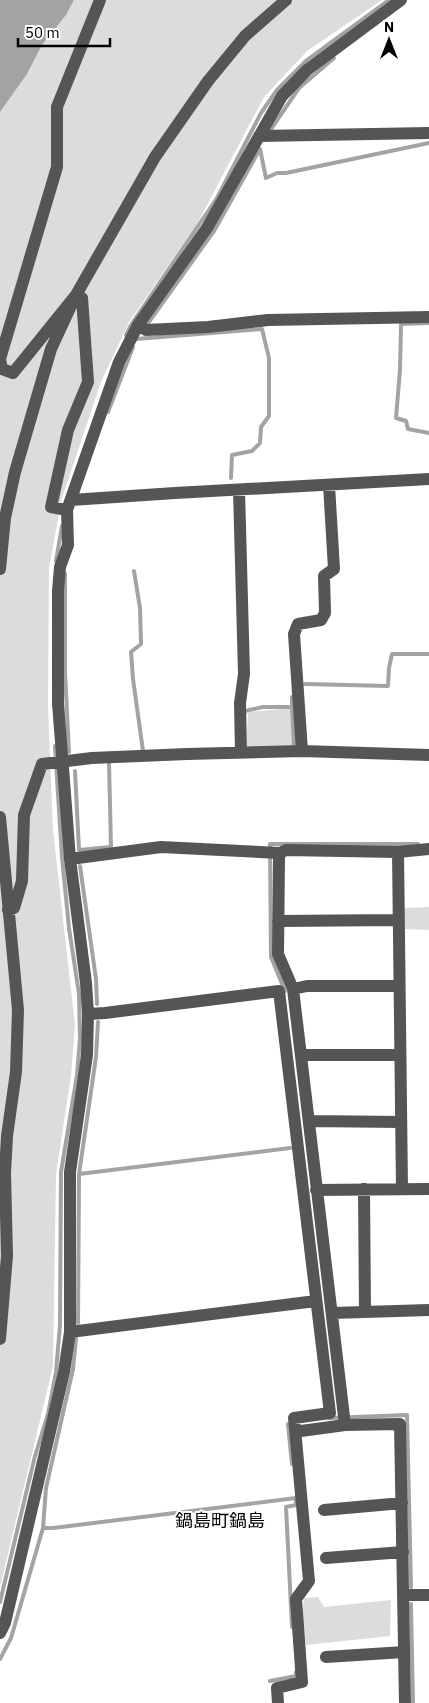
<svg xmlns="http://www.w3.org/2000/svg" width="429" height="1703" viewBox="0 0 429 1703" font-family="'IBM Plex Sans','Noto Sans JP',sans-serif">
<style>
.green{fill:#dcdcdc}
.water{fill:#a3a3a3}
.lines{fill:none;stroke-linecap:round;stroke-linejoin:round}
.stream{stroke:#a3a3a3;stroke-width:4}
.minor{stroke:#555;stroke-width:12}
.labels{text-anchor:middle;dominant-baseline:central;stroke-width:4;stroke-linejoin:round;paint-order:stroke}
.quarter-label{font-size:18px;fill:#000;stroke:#fff}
</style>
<rect width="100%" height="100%" fill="#fff"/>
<path class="green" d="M 74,0 L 382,0 L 307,51 L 264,97 L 197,224 L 129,322 L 101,382 L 62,498 L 49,568 L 48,706 L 53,830 L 75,1025 L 71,1076 L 56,1174 L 53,1366 L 0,1587 L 0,112 L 27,74 L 42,45 L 66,15 Z
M 295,708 L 298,748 L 246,749 L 248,712 Z
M 429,907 L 429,930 L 404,929 L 404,908 Z
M 318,1597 L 324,1607 L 391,1600 L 390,1636 L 306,1645 L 302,1618 L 304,1598 Z"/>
<path class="water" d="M 0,0 L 74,0 L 66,15 L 42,45 L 27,74 L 0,112 Z"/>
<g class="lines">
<path class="stream" d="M 271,129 L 299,88 L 334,58
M 260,149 L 266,178 L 277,173 L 286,173 L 429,143
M 429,323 L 401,324 L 400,370 L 396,418 L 406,421 L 408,429 L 429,433
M 146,326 L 214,231 L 260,149
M 126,335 L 131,325 L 217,198 L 261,113 L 277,90 L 307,60 L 389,0
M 136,339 L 262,329 L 269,358 L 269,416 L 261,427 L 260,443 L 252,451 L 232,455 L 231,478
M 108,412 L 133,347
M 56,561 L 62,526
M 134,571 L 140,608 L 141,644 L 131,652 L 133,679 L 143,751
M 65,574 L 65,672 L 69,752
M 305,684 L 388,686 L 389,668 L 392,654 L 429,654
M 292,707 L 294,745
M 245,713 L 245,711 L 263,707 L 292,707 L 292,697
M 75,771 L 79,850 L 111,847 L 109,762
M 80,866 L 96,979 L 97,1004
M 285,991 L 271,957 L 270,844 L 418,844
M 79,1174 L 290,1148
M 78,1323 L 79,1174 L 96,1057 L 98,1022
M 329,1418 L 407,1415 L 411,1587
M 288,1424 L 292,1464
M 43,1528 L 53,1528 L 296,1498
M 0,1602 L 35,1456 L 48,1414 L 56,1372 L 60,1325 L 61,1172 L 77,1075 L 80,1039 L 79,994 L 69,928 L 62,857 L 55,746
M 411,1604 L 413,1703
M 292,1627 L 286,1507 L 296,1505 L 296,1500
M 0,1659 L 11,1638 L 43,1528 L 46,1488 L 73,1369 L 76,1338
M 270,1681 L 296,1676 L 296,1672"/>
<path class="minor" d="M 259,136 L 429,133
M 138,325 L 146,330 L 208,327 L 268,320 L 429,317
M 239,490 L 244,674 L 240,703 L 241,753
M 71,500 L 175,493 L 429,479
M 67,510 L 51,507 L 68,430 L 88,382 L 82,298 L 76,295 L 13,373 L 2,369 L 0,359 L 57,167 L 57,107 L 100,0
M 0,569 L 5,518 L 15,472 L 51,349 L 76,295 L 155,157 L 208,81 L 245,36 L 286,0
M 302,751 L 294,634 L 298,624 L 321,620 L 325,613 L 324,576 L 334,569 L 329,485
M 0,817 L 18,1010 L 16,1072 L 7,1136 L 5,1173 L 7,1256 L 0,1339
M 398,852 L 402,1189
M 70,859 L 161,847 L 280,853
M 8,910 L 14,908 L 22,881 L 24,815 L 42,764 L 92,758 L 187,754 L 302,751 L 429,755
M 278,921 L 398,920
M 293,989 L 307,986 L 399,986
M 88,1014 L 105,1013 L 279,991 L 330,1413 L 294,1418 L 309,1581 L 296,1599 L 302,1682 L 277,1688 L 278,1703
M 301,1055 L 400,1055
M 309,1121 L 401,1122
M 364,1189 L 365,1312
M 316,1190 L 429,1189
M 332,1313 L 429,1310
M 70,1332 L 316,1301
M 301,1431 L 345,1425
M 324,1510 L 402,1503
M 326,1558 L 403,1552
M 403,1595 L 429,1595
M 0,1633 L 5,1623 L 64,1372 L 70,1332 L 70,1172 L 87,1055 L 88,1014 L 86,983 L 70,859 L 58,703 L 58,591 L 60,567 L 68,545 L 67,510 L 119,362 L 138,325 L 207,228 L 282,96 L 307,70 L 401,0
M 326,1657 L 404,1652
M 405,1703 L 400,1424 L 345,1425 L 293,989 L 278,954 L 279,858 L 280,853 L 286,850 L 398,852 L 429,849"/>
</g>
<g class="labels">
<g class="quarter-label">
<text x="220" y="1520">鍋島町鍋島</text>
</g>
</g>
<g transform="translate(389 40)" stroke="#ffffff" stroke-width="4" paint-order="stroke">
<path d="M0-4L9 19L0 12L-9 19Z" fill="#000000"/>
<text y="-8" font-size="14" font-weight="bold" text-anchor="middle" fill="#000000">N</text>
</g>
<path d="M18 38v8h92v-8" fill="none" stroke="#000000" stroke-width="2.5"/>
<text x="25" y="38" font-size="15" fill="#000000" stroke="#ffffff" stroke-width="4" paint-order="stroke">50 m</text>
</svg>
